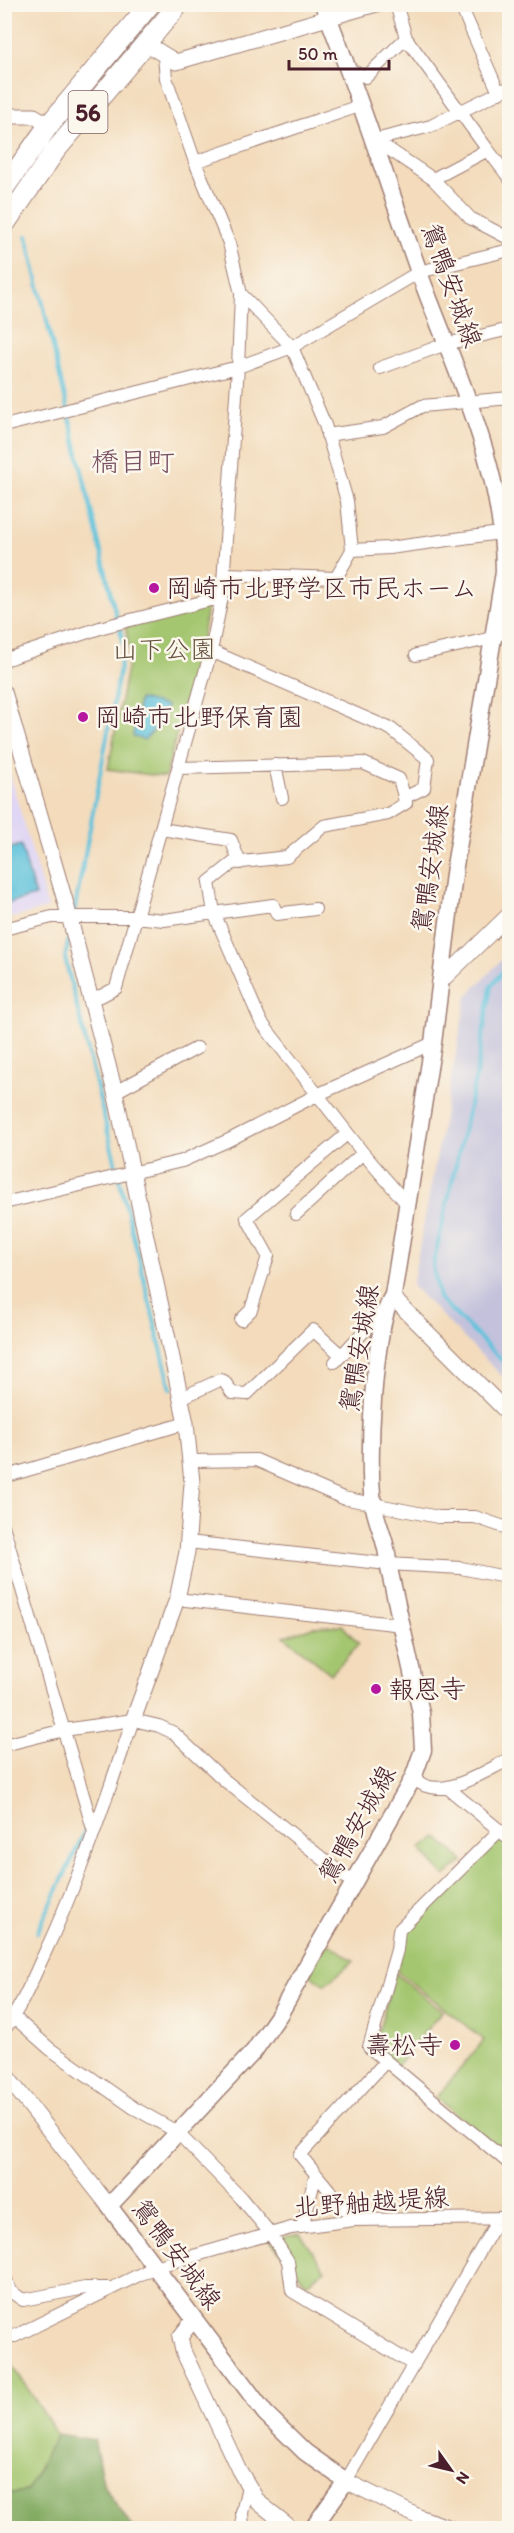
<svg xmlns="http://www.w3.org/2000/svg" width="514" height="2533" viewBox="0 0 514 2533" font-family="Itim,'Klee One',sans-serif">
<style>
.built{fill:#dfd5f5}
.industrial{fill:#c3c1db}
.green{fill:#a4c66f;stroke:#77724d;stroke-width:1.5}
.forest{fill:#83ab62;stroke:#666546;stroke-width:1.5}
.water{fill:#5ec2dc;stroke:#547084;stroke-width:1.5}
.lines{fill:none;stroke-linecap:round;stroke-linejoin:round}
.stream{stroke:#5ec2dc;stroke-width:4}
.minor-casing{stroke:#9e7d73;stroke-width:14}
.tertiary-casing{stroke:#9e7d73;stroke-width:17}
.secondary-casing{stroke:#9e7d73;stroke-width:19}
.primary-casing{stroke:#9e7d73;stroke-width:22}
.minor{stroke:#fff;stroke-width:12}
.tertiary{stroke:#fff;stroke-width:15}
.secondary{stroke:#fff;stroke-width:16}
.primary{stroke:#fff;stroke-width:20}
.poi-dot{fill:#b5179e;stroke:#fbf7ec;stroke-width:2}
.labels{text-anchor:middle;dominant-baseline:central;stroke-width:5;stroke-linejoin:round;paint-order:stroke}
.shield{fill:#fbf7ec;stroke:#7f6065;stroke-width:1.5}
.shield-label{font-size:24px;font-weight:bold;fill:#4a1f2b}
.street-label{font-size:26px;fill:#4a1f2b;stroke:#fbf7ec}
.poi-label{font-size:26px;fill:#4a1f2b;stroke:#fbf7ec;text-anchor:start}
.park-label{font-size:26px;fill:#65513f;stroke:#fbf7ec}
.quarter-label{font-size:28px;fill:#795063;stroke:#fbf7ec}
</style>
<rect width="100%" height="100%" fill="#fbf7ec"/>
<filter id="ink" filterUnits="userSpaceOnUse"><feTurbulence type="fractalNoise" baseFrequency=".0167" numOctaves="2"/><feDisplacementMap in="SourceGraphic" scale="12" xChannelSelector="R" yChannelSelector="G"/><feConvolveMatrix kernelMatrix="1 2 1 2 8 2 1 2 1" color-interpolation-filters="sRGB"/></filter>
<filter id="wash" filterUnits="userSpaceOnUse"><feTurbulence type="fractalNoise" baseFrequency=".008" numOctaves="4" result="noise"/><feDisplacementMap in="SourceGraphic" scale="24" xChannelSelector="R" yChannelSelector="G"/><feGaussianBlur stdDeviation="1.35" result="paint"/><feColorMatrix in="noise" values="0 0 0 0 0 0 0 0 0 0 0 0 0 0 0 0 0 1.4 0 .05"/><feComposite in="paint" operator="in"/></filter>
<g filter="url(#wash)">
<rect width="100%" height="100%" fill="#f3dbbb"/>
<path class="built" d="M 4,754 L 48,908 L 5,920 L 4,920 Z"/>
<path class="industrial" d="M 509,952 L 509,1383 L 412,1286 L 467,996 Z"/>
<path class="green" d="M 208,600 L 201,645 L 165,777 L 108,769 L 130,652 L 125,625 Z
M 342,1625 L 359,1644 L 331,1674 L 284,1636 L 313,1627 Z
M 504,1835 L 509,1839 L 509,2158 L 436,2098 L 484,2040 L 397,1971 L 404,1933 Z
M 437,1837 L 463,1861 L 445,1876 L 420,1849 Z
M 327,1942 L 354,1961 L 325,1985 L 309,1974 Z
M 395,1973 L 442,2011 L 397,2066 L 374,2047 Z
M 300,2233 L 325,2270 L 306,2283 L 269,2239 Z
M 4,2352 L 57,2434 L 27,2491 L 5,2494 Z"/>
<path class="forest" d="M 57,2434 L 94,2440 L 104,2487 L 133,2528 L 5,2528 L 5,2494 L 27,2491 Z"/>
<path class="water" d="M 139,699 L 167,706 L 159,725 L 144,740 L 133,736 Z
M 21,845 L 35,896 L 5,904 L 5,850 Z"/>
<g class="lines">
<path class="stream" d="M 27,236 L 117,620
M 74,913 L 124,646 L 120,629
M 69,938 L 65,958 L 171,1389
M 510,963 L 491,986 L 476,1076 L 433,1265 L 439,1298 L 510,1368
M 37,1933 L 88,1825"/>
</g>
</g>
<g filter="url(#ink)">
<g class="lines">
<defs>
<path id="minor" d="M 396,4 L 406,38 L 488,150
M 460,4 L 499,93
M 348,69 L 366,77 L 406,38
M 375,140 L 433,179 L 470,218 L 510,239
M 375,140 L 431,126 L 510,87
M 195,162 L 362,105
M 433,179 L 488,150 L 510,179
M 241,294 L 292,347 L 325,425 L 347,501 L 352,550 L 389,548 L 507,532
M 380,368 L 446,344 L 510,329
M 4,426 L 238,367 L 292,347 L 419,272 L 510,250
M 327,435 L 383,427 L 422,406 L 510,398
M 225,574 L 336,578 L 352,550
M 211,651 L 391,729 L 428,759 L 424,788 L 404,798
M 416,655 L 493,638 L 510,628
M 4,660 L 103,627 L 222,597
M 275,765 L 282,798
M 178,768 L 363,763 L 399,779 L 406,803 L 388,814 L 324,826 L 287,857 L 233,863 L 209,882 L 214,913 L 273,905 L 277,914 L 315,909
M 161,829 L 231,840 L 240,863
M 4,929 L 52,917 L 135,917 L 164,920 L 214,913 L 261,1022 L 363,1153 L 407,1204
M 91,997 L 101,996 L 116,988 L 211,651 L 222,597 L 238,367 L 241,294 L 229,243 L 195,162 L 166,78 L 164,57
M 115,1092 L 197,1048
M 4,1203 L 182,1161 L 229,1140 L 319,1094 L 433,1043
M 296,1214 L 363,1153
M 241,1320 L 251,1310 L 268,1256 L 247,1218 L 347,1134
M 335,1362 L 385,1309
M 181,1398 L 220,1380 L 224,1381 L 232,1393 L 247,1394 L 313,1330 L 341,1355
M 191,1461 L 256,1460 L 343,1498 L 438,1517 L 475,1517 L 510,1529
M 4,1477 L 186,1423
M 4,1529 L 94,1832
M 188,1542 L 388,1564 L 461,1568 L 510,1578
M 177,1599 L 402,1625
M 4,1745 L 64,1730 L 133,1720 L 159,1726 L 174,1733 L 223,1779 L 353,1883
M 413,1778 C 440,1804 482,1772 510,1759
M 448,1788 L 510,1839
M 14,2017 L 50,2049 L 134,2108 L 177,2132 L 241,2198 L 270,2233 L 288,2261 L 292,2291 L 414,2365
M 4,2030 C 20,2009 30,1985 41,1961 C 78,1884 105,1801 133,1720
M 386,2061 L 510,2164
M 354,2220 L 300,2155 L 386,2061 L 369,2047 L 397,1950 L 399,1930 L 499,1831
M 302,2227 L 316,2174
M 4,2274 L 10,2291 L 23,2300 L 85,2288 L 109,2288
M 4,2335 L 15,2336 L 155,2267 L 291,2228 L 354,2220 L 510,2218
M 346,2481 L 499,2218
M 243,2528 L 242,2513 L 248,2486"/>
<path id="tertiary" d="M 145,43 L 176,62 L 376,4
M 4,116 L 34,116 L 49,125
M 4,692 L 66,904 L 115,1092 L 186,1423 L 192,1482 L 187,1552 L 177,1599 L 133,1720
M 440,982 L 510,914
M 393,1295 L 398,1303 L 510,1415
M 4,2073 L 109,2206
M 194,2319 L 180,2337 L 183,2351 L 239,2470 L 258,2502 L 291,2528
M 346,2481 L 419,2517 L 450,2528"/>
<path id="secondary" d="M 313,2528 L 346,2481 L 305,2452 L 265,2413 L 109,2206 L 254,2051 L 279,2015 L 413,1778 L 423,1750 L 421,1713 L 388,1564 C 388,1543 376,1523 373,1502 C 367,1463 373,1326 393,1295 L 433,1043 L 455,866 L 504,572 C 504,468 455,370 420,275 C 388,185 359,94 323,4"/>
<path id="primary" d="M 4,188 L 49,125 L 150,4
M 4,225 L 55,151 L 179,4"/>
</defs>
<use href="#minor" class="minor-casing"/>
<use href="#tertiary" class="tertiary-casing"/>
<use href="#secondary" class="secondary-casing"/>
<use href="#primary" class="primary-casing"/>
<use href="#minor" class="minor"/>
<use href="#tertiary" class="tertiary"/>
<use href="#secondary" class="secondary"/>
<use href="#primary" class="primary"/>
</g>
</g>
<g class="poi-dot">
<circle cx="154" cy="588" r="6"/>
<circle cx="83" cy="717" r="6"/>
<circle cx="376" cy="1689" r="6"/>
<circle cx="455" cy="2045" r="6"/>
</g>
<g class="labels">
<rect class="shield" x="68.5" y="91" width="39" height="42" rx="4.5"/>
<g class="shield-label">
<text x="88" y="112">56</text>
</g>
<g class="street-label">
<text transform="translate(452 285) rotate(70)">鴛鴨安城線</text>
<text transform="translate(430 868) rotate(-82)">鴛鴨安城線</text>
<text transform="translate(359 1348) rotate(-81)">鴛鴨安城線</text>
<text transform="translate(357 1824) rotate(-61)">鴛鴨安城線</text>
<text transform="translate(371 2202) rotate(-4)">北野舳越堤線</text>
<text transform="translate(177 2254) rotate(53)">鴛鴨安城線</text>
</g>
<g class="poi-label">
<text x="166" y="588">岡崎市北野学区市民ホーム</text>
<text x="95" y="717">岡崎市北野保育園</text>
<text x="388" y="1689">報恩寺</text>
<text x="443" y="2045" text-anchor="end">壽松寺</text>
</g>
<g class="park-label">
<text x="164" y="649">山下公園</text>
</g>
<g class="quarter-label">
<text x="133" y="461">橋目町</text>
</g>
</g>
<rect width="514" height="2533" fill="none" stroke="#fbf7ec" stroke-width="24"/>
<g transform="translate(451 2470) rotate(124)" stroke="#fbf7ec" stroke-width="4.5" paint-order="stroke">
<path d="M0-4.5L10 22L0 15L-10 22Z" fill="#4a1f2b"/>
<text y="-9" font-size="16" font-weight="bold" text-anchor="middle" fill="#4a1f2b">N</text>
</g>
<path d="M289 60v9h100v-9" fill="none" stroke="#4a1f2b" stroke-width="3"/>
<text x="298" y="60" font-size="18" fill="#4a1f2b" stroke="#fbf7ec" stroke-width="4.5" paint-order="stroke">50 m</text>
</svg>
